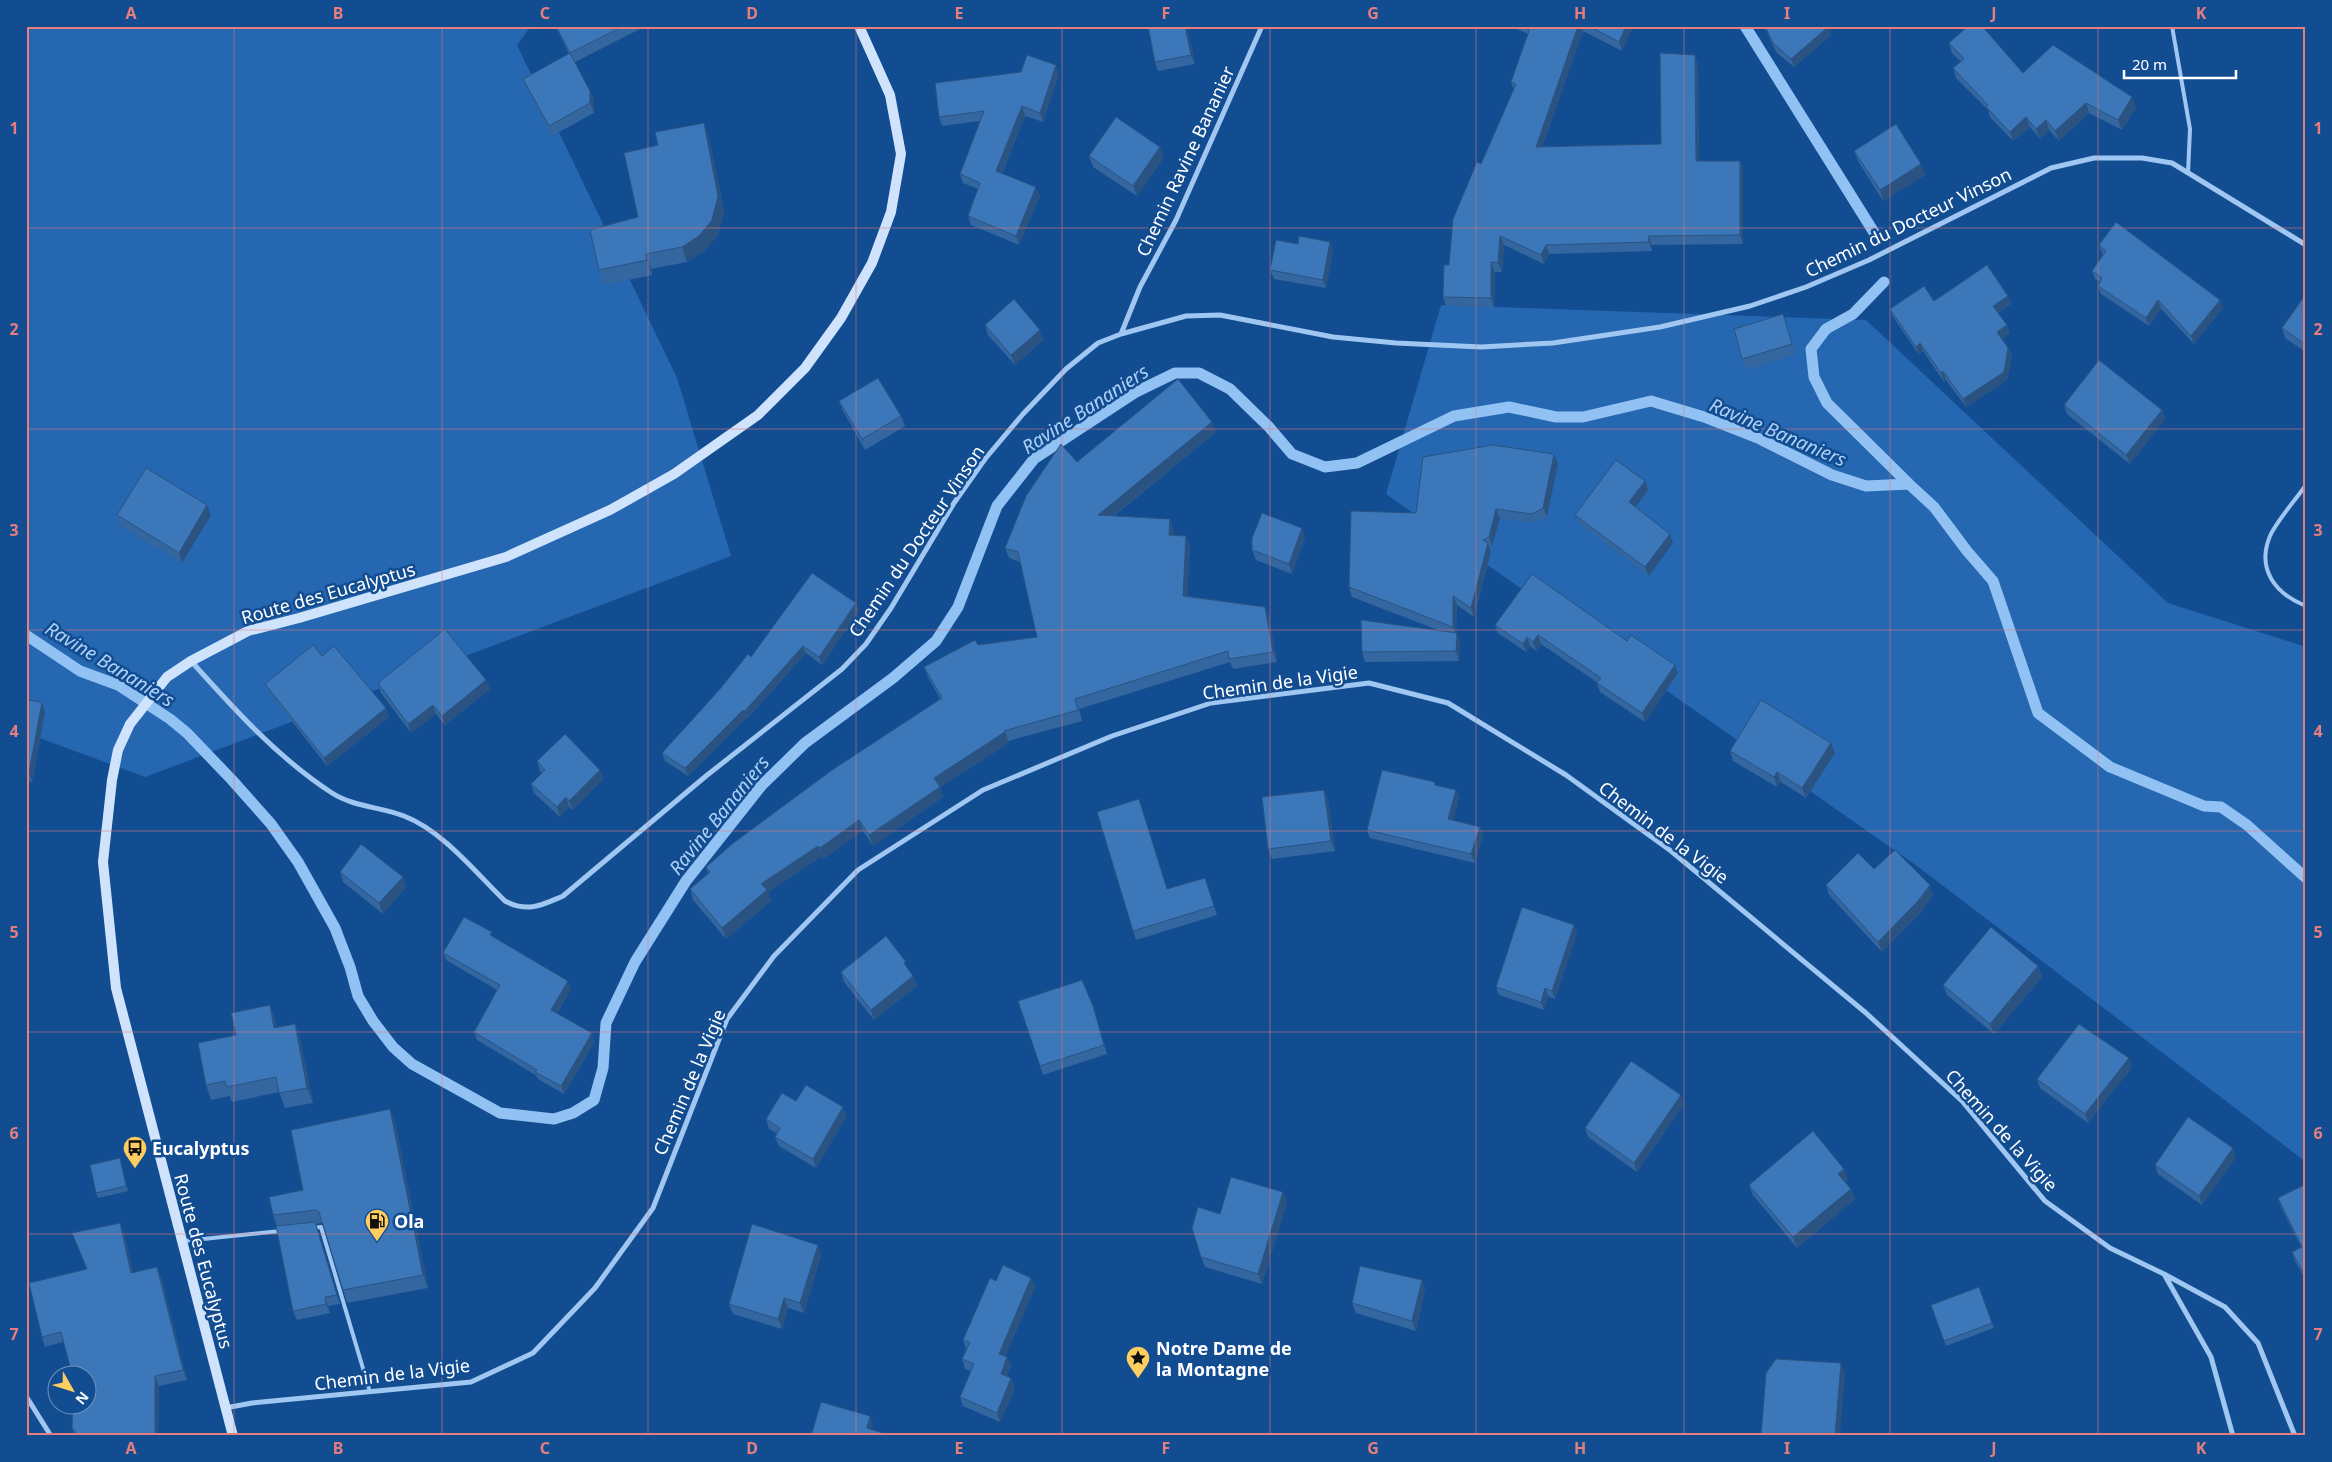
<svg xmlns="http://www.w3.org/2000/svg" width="2332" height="1462" viewBox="0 0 2332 1462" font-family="'Noto Sans',sans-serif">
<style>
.green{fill:#2567b0}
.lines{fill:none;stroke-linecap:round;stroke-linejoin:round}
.stream{stroke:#92c2f4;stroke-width:11}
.lane{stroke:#a0c7f1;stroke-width:4}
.street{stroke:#a0c7f1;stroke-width:5}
.secondary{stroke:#cfe3fc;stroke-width:10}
.wall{fill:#34669f}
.shaded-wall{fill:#2a5382}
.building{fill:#3c77b9;stroke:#2a5382}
.grid{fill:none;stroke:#e67e7e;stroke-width:1;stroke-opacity:0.55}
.labels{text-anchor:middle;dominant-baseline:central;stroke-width:5;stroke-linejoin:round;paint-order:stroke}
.street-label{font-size:18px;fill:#fff;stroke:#134d91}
.poi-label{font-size:18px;font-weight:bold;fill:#fff;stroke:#134d91;text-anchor:start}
.water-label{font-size:19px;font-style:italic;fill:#acd1f8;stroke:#134d91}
.neatline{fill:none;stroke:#e67e7e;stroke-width:2}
.grid-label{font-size:16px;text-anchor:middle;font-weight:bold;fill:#e67e7e}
</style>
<rect width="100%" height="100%" fill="#134d91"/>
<path class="green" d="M 26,26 L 531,26 L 517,45 L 677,378 L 731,556 L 145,777 L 26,733 Z
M 1441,305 L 1866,320 L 2168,603 L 2306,647 L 2306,1162 L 1917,866 L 1386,494 Z"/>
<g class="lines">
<path class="stream" d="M 1745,26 L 1875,234
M 1884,282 L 1853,314 L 1826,329 L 1811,349 L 1814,377 L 1827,403 L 1909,484
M 26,635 L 80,671 L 118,685 L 170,719 L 187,733 L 232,780 L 271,824 L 298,862 L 335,928 L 350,967 L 358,996 L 373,1021 L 393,1047 L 412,1064 L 500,1113 L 554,1119 L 573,1113 L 594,1100 L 603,1068 L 606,1023 L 635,962 L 686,881 L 762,785 L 805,743 L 893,678 L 936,641 L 958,607 L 997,506 L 1034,459 L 1136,392 L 1175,373 L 1199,373 L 1230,389 L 1269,427 L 1292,454 L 1325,467 L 1357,463 L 1454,416 L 1509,407 L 1556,417 L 1583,417 L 1651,401 L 1704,417 L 1760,439 L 1832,475 L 1866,486 L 1909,484 L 1934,507 L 1967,551 L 1993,581 L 2038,713 L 2110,767 L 2204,806 L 2221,807 L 2247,825 L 2306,878"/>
<path class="lane" d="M 2172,26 L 2190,129 L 2188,173
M 2306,485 C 2296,499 2276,522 2270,536 C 2256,570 2276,594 2306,606
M 313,1228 L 321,1227 L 370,1392
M 184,1241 L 281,1231"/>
<path class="street" d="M 1121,334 L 1140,287 L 1176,220 L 1262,26
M 191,661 C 234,709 278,758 332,793 C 354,807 381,807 404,816 C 443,831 476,873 505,901 C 528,913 542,905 563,896 L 706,776 L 842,669 L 866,644 L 891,608 L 954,503 L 985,459 L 1023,414 L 1066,369 L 1098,343 L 1121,334 L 1186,316 L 1220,315 L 1333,337 L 1396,343 L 1481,347 L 1553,343 L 1660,327 L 1750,306 L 1806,287 L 1869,260 L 2051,168 L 2094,158 L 2142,158 L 2172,163 L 2306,245
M 2164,1274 L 2211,1357 L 2233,1436
M 26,1396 L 51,1436
M 225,1408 L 252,1403 L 471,1382 L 533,1353 L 595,1288 L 653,1208 L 727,1019 L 774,956 L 858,870 L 983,790 L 1112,736 L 1211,703 L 1369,683 L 1448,703 L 1566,775 L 1671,851 L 1866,1013 L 1962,1101 L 2045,1201 L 2110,1248 L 2164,1274 L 2225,1307 L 2258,1343 L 2295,1436"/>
<path class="secondary" d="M 233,1436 L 116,988 L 103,862 L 112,780 L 118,750 L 130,724 L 167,677 L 191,661 L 248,631 L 299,618 L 506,557 L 610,510 L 674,474 L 758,415 L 805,368 L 841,318 L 872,263 L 891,212 L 901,154 L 890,95 L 859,26"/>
</g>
<path class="wall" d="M 555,26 L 641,26 L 642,28 L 575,62 L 590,91 L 594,101 L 594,113 L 552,136 L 527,89 L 523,79 L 569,54 Z
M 1148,26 L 1187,26 L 1195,64 L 1158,71 L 1155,62 Z
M 1515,26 L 1633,26 L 1622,51 L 1583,31 L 1542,147 L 1661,144 L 1698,64 L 1699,161 L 1740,161 L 1743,170 L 1743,244 L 1652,245 L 1652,251 L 1549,254 L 1544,264 L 1504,245 L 1502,272 L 1495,272 L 1494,307 L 1446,306 L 1443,297 L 1449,265 L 1481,164 L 1514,91 L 1511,82 L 1528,34 L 1515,28 Z
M 1764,26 L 1827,26 L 1831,35 L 1794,67 L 1776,52 Z
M 1949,43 L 2023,73 L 2136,107 L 2122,130 L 2089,113 L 2059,141 L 2049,130 L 2040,139 L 2030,127 L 2013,141 L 1990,117 L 1988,110 L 1956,78 L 1953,68 L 1961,62 L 1952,53 Z
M 1059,74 L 1043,122 L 1025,116 L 1002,174 L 1040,196 L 1019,245 L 971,225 L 968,216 L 978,189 L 963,183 L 960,174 L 980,121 L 942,126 L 939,117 Z
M 709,138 L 724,211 L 718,235 L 704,251 L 687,262 L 651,269 L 652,275 L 604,285 L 599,270 L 638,217 Z
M 1854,151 L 1925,175 L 1883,201 L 1858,161 Z
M 1089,156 L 1164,157 L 1137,196 L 1093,167 Z
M 1330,242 L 1333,250 L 1326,288 L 1274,279 L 1270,270 L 1298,244 Z
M 2099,245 L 2220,300 L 2223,308 L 2194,344 L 2161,309 L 2149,326 L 2101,294 L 2098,286 L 2100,282 L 2095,279 L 2092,271 L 2103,254 L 2102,253 Z
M 2306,294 L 2306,352 L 2285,338 L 2282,328 Z
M 2008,296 L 2011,304 L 1998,313 L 2007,325 L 2010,333 L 2002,339 L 2008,348 L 2012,356 L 2007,380 L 1966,407 L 1946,380 L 1944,382 L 1923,351 L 1919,355 L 1893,317 L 1890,309 L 1934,301 Z
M 1783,314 L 1796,354 L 1746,370 L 1742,359 Z
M 985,325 L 1043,340 L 1015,365 L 988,335 Z
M 839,401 L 901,416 L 905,426 L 865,450 L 843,411 Z
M 2064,405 L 2162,410 L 2165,419 L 2130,464 L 2067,414 Z
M 1212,422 L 1216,432 L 1114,516 L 1174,529 L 1174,535 L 1190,546 L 1187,596 L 1265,607 L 1269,617 L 1277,662 L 1233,669 L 1230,662 L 1079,709 L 1082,721 L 1008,741 L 1009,743 L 940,787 L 943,797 L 873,846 L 863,831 L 823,859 L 822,856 L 768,892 L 771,901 L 726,939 L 693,900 L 690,889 L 708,874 L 706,867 L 940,699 L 928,677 L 924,667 L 978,645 L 1037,637 L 1020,562 L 1009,558 L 1005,548 L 1077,462 Z
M 1558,463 L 1547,517 L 1535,523 L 1500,518 L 1492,546 L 1489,548 L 1491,552 L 1474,617 L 1457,605 L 1456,633 L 1460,643 L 1459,661 L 1365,662 L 1362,652 L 1443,632 L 1352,597 L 1349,587 L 1416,513 Z
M 1645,481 L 1648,490 L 1635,507 L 1670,534 L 1673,543 L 1649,576 L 1579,524 L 1575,515 Z
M 117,515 L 211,515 L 182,563 L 120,526 Z
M 1305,538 L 1292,574 L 1256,560 L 1252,550 Z
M 859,611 L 822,665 L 806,653 L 747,719 L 746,718 L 688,776 L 665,761 L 662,753 L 751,657 Z
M 1495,625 L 1627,641 L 1678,673 L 1645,722 L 1600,692 L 1597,683 L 1598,683 L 1541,644 L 1536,651 L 1530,646 L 1526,652 L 1498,633 Z
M 322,656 L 389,717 L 327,766 L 269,692 L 265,684 Z
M 486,680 L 490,689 L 445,725 L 436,714 L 411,733 L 381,693 L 378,683 Z
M 26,700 L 42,702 L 45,712 L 32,782 L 26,781 Z
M 1730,751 L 1835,753 L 1806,798 L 1781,782 L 1777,787 L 1733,761 Z
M 537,761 L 600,770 L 603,779 L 573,810 L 569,807 L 560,817 L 534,793 L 531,784 L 542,773 L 540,771 Z
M 1436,785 L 1456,790 L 1459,798 L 1453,820 L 1480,827 L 1483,836 L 1475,863 L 1370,838 L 1367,830 Z
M 1139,799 L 1167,889 L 1205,878 L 1217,915 L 1136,940 L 1133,931 Z
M 1328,799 L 1335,851 L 1272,859 L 1268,849 Z
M 1874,869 L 1933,895 L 1922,911 L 1882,952 L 1829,895 L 1826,885 Z
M 340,872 L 403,877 L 406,887 L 383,914 L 343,882 Z
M 1574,925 L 1577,933 L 1555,999 L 1548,996 L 1544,1010 L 1499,995 L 1496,987 Z
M 494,937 L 571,989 L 557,1013 L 595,1041 L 564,1094 L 538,1079 L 537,1076 L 477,1040 L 474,1032 L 497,990 L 446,960 L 443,953 Z
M 2038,966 L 2042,977 L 1994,1034 L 1947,995 L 1943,985 Z
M 909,970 L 913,976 L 917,986 L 874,1020 L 844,982 L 841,972 Z
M 270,1005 L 275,1020 L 276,1027 L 295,1024 L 300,1039 L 313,1103 L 285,1108 L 279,1092 L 232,1102 L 230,1096 L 211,1100 L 206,1085 L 236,1035 Z
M 1093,1006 L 1107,1054 L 1043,1075 L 1040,1066 Z
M 2132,1067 L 2088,1123 L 2040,1088 L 2037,1079 Z
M 796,1101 L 847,1116 L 816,1168 L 779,1146 L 775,1137 L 777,1133 L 769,1129 L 766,1119 Z
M 1684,1104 L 1637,1172 L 1588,1137 L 1585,1128 Z
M 390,1109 L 395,1122 L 428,1288 L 347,1303 L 343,1290 L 323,1224 L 321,1223 L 316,1224 L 340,1304 L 328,1306 L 330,1313 L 297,1320 L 293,1311 L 277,1226 L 273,1215 L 303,1190 Z
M 2236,1157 L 2202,1205 L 2158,1174 L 2155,1165 Z
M 121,1163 L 128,1191 L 98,1198 L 96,1193 Z
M 1848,1179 L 1845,1182 L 1851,1189 L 1855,1199 L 1797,1248 L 1753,1195 L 1749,1185 Z
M 2306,1184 L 2306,1281 L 2295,1261 L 2292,1252 L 2301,1247 L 2281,1207 L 2278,1198 Z
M 1283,1192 L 1287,1202 L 1262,1284 L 1205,1267 L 1201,1257 Z
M 120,1223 L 124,1233 L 133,1273 L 161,1276 L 187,1380 L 159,1386 L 158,1436 L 75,1436 L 72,1428 L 88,1404 L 63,1342 L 45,1347 L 42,1337 L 86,1269 Z
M 821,1255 L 804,1313 L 788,1308 L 782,1329 L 733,1314 L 729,1304 Z
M 1031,1278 L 1035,1287 L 1005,1356 L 1007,1357 L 1011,1366 L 1007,1376 L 1011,1378 L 1015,1388 L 1000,1422 L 963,1406 L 960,1397 L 971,1371 L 965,1369 L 962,1359 L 966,1349 L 963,1340 L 996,1281 Z
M 1422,1280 L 1425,1289 L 1416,1331 L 1356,1313 L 1352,1303 Z
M 1979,1287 L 1994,1328 L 1946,1346 L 1931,1305 Z"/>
<path class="shaded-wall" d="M 1185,26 L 1187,26 L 1195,64 L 1191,55 Z
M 1578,26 L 1581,26 L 1583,31 L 1539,156 L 1536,147 Z
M 1626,26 L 1633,26 L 1622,51 L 1619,42 Z
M 1828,27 L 1831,35 L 1794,67 L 1791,59 Z
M 1695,55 L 1698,64 L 1699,170 L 1696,161 Z
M 1056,65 L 1059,74 L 1043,122 L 1040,113 Z
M 590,91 L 594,101 L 594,113 L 590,103 Z
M 2132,97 L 2136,107 L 2122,130 L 2118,120 Z
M 2086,103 L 2089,113 L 2059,141 L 2055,131 Z
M 1022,106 L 1025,116 L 999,180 L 996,171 Z
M 2026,117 L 2030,127 L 2013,141 L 2010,132 Z
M 2046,120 L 2049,130 L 2040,139 L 2036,129 Z
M 704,123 L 709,138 L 724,211 L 718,235 L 704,251 L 687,262 L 682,247 Z
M 1160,147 L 1164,157 L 1137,196 L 1133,186 Z
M 1740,161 L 1743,170 L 1743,244 L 1740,235 Z
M 1921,164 L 1925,175 L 1883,201 L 1880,190 Z
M 1036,187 L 1040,196 L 1019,245 L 1016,236 Z
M 1500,236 L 1504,245 L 1502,272 L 1498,263 Z
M 1648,236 L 1652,245 L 1652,251 L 1649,242 Z
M 1330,242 L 1333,250 L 1326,288 L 1323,280 Z
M 1546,245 L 1549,254 L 1544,264 L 1541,255 Z
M 646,254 L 651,269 L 652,275 L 647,260 Z
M 1491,262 L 1495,272 L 1494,307 L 1491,298 Z
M 2008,296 L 2011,304 L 1996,314 L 1993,306 Z
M 2158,300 L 2161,309 L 2149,326 L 2146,318 Z
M 2220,300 L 2223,308 L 2194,344 L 2191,336 Z
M 2007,325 L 2010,333 L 2000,341 L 1997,332 Z
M 1040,330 L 1043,340 L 1015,365 L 1011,355 Z
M 1920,343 L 1923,351 L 1919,355 L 1916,347 Z
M 2008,348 L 2012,356 L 2007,380 L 1966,407 L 1963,399 Z
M 1943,371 L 1946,380 L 1944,382 L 1941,373 Z
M 2162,410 L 2165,419 L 2130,464 L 2126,455 Z
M 1212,422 L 1216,432 L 1102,525 L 1098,515 Z
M 1554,454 L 1558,463 L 1547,517 L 1543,508 Z
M 1645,481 L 1648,490 L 1632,512 L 1629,502 Z
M 207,505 L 211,515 L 182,563 L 179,553 Z
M 1496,509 L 1500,518 L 1492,546 L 1489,537 Z
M 1170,519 L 1174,529 L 1173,545 L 1169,535 Z
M 1302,528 L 1305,538 L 1292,574 L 1289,564 Z
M 1670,534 L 1673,543 L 1649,576 L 1645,567 Z
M 1186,536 L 1190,546 L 1187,606 L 1183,596 Z
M 1488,543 L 1491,552 L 1474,617 L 1471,608 Z
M 1453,596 L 1457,605 L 1456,637 L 1453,627 Z
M 856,603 L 859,611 L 822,665 L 819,657 Z
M 1265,607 L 1269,617 L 1277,662 L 1273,652 Z
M 1457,633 L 1460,643 L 1459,661 L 1456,651 Z
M 1538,635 L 1541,644 L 1536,651 L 1533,642 Z
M 1527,637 L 1530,646 L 1526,652 L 1523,644 Z
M 803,646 L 806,653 L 747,719 L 744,712 Z
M 1675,665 L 1678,673 L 1645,722 L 1642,713 Z
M 486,680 L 490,689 L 445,725 L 442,716 Z
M 42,702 L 45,712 L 32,782 L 29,773 Z
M 433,705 L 436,714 L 411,733 L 408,724 Z
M 386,708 L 389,717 L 327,766 L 324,758 Z
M 743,710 L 746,718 L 688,776 L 685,768 Z
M 1005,732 L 1009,743 L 940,787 L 943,797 L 873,846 L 869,835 L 934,778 Z
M 1831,743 L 1835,753 L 1806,798 L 1802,788 Z
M 600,770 L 603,779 L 573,810 L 569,801 Z
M 1777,772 L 1781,782 L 1777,787 L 1774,777 Z
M 1324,790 L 1328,799 L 1335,851 L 1331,841 Z
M 1456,790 L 1459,798 L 1451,828 L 1448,819 Z
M 566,797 L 569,807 L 560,817 L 557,807 Z
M 1139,799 L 1142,808 L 1170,898 L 1167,889 Z
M 859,820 L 863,831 L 823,859 L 820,848 Z
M 1480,827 L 1483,836 L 1475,863 L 1471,854 Z
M 818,846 L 822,856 L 768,892 L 771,901 L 726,939 L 722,928 L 761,884 Z
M 403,877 L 406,887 L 383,914 L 379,903 Z
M 1930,885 L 1933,895 L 1922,911 L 1882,952 L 1878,942 Z
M 1574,925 L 1577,933 L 1555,999 L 1552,991 Z
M 2038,966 L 2042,977 L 1994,1034 L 1990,1024 Z
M 913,976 L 917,986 L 874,1020 L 871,1010 Z
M 568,981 L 571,989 L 554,1017 L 551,1010 Z
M 1545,988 L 1548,996 L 1544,1010 L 1541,1002 Z
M 270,1005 L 275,1020 L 279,1042 L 274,1028 Z
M 1093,1006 L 1096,1015 L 1107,1054 L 1104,1045 Z
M 295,1024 L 300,1039 L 313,1103 L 307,1088 Z
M 592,1033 L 595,1041 L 564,1094 L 561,1086 Z
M 2129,1058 L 2132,1067 L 2088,1123 L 2085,1114 Z
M 1681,1095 L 1684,1104 L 1637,1172 L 1634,1163 Z
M 843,1107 L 847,1116 L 816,1168 L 813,1159 Z
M 390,1109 L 395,1122 L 428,1288 L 423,1275 Z
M 2233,1148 L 2236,1157 L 2202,1205 L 2199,1196 Z
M 1844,1169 L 1848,1179 L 1842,1184 L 1838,1174 Z
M 1851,1189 L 1855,1199 L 1797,1248 L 1793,1237 Z
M 1283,1192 L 1287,1202 L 1262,1284 L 1258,1274 Z
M 315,1222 L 318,1231 L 340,1304 L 337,1295 Z
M 120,1223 L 124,1233 L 135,1283 L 131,1273 Z
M 818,1245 L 821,1255 L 804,1313 L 800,1303 Z
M 157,1267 L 161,1276 L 187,1380 L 183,1370 Z
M 1031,1278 L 1035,1287 L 1003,1363 L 999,1354 Z
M 1422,1280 L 1425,1289 L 1416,1331 L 1412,1321 Z
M 325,1297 L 328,1306 L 330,1313 L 326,1304 Z
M 784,1298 L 788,1308 L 782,1329 L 778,1319 Z
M 1007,1357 L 1011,1366 L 1004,1383 L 1001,1374 Z
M 1841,1363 L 1845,1373 L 1840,1436 L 1835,1436 Z
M 155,1376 L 159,1386 L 158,1436 L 155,1436 Z
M 1011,1378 L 1015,1388 L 1000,1422 L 997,1413 Z
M 870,1416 L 873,1425 L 870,1436 L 867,1428 Z"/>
<path class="building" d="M 556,26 L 624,26 L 570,53 Z
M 1148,26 L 1185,26 L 1191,55 L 1155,62 Z
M 1527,26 L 1578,26 L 1536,147 L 1661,144 L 1660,53 L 1695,55 L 1696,161 L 1740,161 L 1740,235 L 1648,236 L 1649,242 L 1546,245 L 1541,255 L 1500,236 L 1498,263 L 1491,262 L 1491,298 L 1443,297 L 1444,265 L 1449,265 L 1453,219 L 1477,162 L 1481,164 L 1516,84 L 1511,82 L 1530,28 Z
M 1589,26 L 1626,26 L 1619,42 Z
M 1765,26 L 1827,26 L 1828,27 L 1791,59 L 1773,43 Z
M 1968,26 L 1982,26 L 2023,73 L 2053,45 L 2132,97 L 2118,120 L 2086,103 L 2055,131 L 2046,120 L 2036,129 L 2026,117 L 2010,132 L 1986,107 L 1988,105 L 1953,68 L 1964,59 L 1949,43 Z
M 570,53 L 590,91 L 590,103 L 549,126 L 523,79 Z
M 1027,55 L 1056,65 L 1040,113 L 1022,106 L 996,171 L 1036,187 L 1016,236 L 968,216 L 980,183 L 960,174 L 984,111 L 939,117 L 935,83 L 1021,72 Z
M 1116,117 L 1160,147 L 1133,186 L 1089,156 Z
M 704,123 L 718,196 L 712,220 L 699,236 L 682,247 L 646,254 L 647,260 L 599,270 L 590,230 L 638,217 L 624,153 L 658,145 L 655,132 Z
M 1896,124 L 1921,164 L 1880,190 L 1854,151 Z
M 2116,222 L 2220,300 L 2191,336 L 2158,300 L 2146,318 L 2098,286 L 2102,278 L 2092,271 L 2106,251 L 2099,245 Z
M 1299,236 L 1330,242 L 1323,280 L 1270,270 L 1276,240 L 1298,244 Z
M 1987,265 L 2008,296 L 1993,306 L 2007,325 L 1997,332 L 2008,348 L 2004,372 L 1963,399 L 1943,371 L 1941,373 L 1920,343 L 1916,347 L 1890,309 L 1924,286 L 1934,301 Z
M 2306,294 L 2306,345 L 2282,328 Z
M 1014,299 L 1040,330 L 1011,355 L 985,325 Z
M 1783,314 L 1792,344 L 1742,359 L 1734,329 Z
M 2099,360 L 2162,410 L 2126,455 L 2064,405 Z
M 878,378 L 901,416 L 862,439 L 839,401 Z
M 1178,379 L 1212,422 L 1098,515 L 1170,519 L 1169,535 L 1186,536 L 1183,596 L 1265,607 L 1273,652 L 1229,659 L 1228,651 L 1075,699 L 1078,710 L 1004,731 L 1005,732 L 934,778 L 940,787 L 869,835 L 859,820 L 820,848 L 818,846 L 761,884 L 767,890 L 722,928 L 690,889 L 710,872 L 706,867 L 732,844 L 832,770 L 942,698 L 924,667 L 975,640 L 978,645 L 1037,637 L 1018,552 L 1005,548 L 1026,496 L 1061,444 L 1077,462 Z
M 1493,445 L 1554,454 L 1543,508 L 1532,514 L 1496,509 L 1489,537 L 1483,540 L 1488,543 L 1471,608 L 1453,596 L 1453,627 L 1349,587 L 1351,511 L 1416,513 L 1423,457 Z
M 1616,460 L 1645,481 L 1629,502 L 1670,534 L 1645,567 L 1575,515 Z
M 146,468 L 207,505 L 179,553 L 117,515 Z
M 1262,513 L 1302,528 L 1289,564 L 1252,550 L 1252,538 Z
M 812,573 L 856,603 L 819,657 L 803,646 L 744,712 L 743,710 L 685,768 L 662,753 L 720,689 L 748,654 L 751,657 Z
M 1532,574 L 1627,641 L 1631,635 L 1675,665 L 1642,713 L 1597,683 L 1601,678 L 1538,635 L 1533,642 L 1527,637 L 1523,644 L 1495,625 Z
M 1361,620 L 1457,633 L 1456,651 L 1362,652 Z
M 445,629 L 486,680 L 442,716 L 433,705 L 408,724 L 378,683 Z
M 313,645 L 322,656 L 334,646 L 386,708 L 324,758 L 265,684 Z
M 26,700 L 42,702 L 29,773 L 26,772 Z
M 1761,700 L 1831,743 L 1802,788 L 1777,772 L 1774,777 L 1730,751 Z
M 565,734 L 600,770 L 569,801 L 566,797 L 557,807 L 531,784 L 545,770 L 537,761 Z
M 1382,770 L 1435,782 L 1435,785 L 1456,790 L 1448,819 L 1480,827 L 1471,854 L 1367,830 Z
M 1324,790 L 1331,841 L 1268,849 L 1262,797 Z
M 1139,799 L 1167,889 L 1205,878 L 1214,906 L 1133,931 L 1097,812 Z
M 361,844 L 403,877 L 379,903 L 340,872 Z
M 1895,850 L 1930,885 L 1918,901 L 1878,942 L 1826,885 L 1858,853 L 1874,869 Z
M 1522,907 L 1574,925 L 1552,991 L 1545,988 L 1541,1002 L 1496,987 Z
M 464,917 L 492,932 L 490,935 L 568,981 L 551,1010 L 592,1033 L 561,1086 L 535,1072 L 537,1070 L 474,1032 L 500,985 L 443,953 Z
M 1991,927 L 2038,966 L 1990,1024 L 1943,985 Z
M 886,936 L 906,962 L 904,963 L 913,976 L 871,1010 L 841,972 Z
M 1082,980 L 1093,1006 L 1104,1045 L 1040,1066 L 1018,1001 Z
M 270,1005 L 274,1028 L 295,1024 L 307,1088 L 279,1093 L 276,1077 L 227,1087 L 225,1081 L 206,1085 L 198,1043 L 236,1035 L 231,1013 Z
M 2079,1024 L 2129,1058 L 2085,1114 L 2037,1079 Z
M 1631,1061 L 1681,1095 L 1634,1163 L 1585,1128 Z
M 806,1085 L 843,1107 L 813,1159 L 775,1137 L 780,1128 L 766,1119 L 782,1093 L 796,1101 Z
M 390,1109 L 423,1275 L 343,1290 L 319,1212 L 316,1210 L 273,1215 L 269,1197 L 303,1190 L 291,1130 Z
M 2188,1117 L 2233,1148 L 2199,1196 L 2155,1165 Z
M 1813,1131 L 1844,1169 L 1838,1174 L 1851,1189 L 1793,1237 L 1749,1185 Z
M 120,1158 L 126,1186 L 96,1193 L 90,1165 Z
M 1231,1177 L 1283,1192 L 1258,1274 L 1201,1257 L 1192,1228 L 1198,1207 L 1220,1214 Z
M 2306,1184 L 2306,1278 L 2292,1252 L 2302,1247 L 2278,1198 Z
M 315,1222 L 337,1295 L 325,1297 L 326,1304 L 293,1311 L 276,1226 Z
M 120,1223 L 131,1273 L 157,1267 L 183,1370 L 155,1376 L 155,1436 L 79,1436 L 72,1428 L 73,1404 L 88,1404 L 88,1374 L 72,1374 L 61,1332 L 42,1337 L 29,1283 L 87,1269 L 72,1233 Z
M 752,1224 L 818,1245 L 800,1303 L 784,1298 L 778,1319 L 729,1304 Z
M 1003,1265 L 1031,1278 L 999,1354 L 1007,1357 L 1001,1374 L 1011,1378 L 997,1413 L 960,1397 L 974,1364 L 962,1359 L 970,1342 L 963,1340 L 990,1278 L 996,1281 Z
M 1360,1266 L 1422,1280 L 1412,1321 L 1352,1303 Z
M 1979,1287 L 1992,1323 L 1944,1341 L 1931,1305 Z
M 1776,1359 L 1841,1363 L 1835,1436 L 1761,1436 L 1766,1373 Z
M 821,1402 L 870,1416 L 867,1428 L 892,1436 L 811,1436 Z"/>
<path class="grid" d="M 234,26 L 234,1436M 442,26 L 442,1436M 648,26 L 648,1436M 856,26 L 856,1436M 1062,26 L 1062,1436M 1270,26 L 1270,1436M 1476,26 L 1476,1436M 1684,26 L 1684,1436M 1890,26 L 1890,1436M 2098,26 L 2098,1436M 26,228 L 2306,228M 26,429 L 2306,429M 26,630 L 2306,630M 26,831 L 2306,831M 26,1032 L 2306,1032M 26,1234 L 2306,1234"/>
<defs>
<symbol id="bus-pin" viewBox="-11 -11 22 30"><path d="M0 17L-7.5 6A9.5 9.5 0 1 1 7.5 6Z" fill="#ffce60" stroke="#134d91"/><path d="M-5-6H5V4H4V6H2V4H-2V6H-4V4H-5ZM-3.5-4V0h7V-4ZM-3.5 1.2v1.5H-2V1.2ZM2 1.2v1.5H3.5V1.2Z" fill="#111"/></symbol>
<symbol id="fuel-pin" viewBox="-11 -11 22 30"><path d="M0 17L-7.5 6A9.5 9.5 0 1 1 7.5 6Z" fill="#ffce60" stroke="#134d91"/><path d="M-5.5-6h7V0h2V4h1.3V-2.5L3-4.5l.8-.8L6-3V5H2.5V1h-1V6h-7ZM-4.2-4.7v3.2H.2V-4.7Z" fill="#111"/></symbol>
<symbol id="sight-pin" viewBox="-11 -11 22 30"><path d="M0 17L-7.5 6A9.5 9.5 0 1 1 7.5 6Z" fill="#ffce60" stroke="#134d91"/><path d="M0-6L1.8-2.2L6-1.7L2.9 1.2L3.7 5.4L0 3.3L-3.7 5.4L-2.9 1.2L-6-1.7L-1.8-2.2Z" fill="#111"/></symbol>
</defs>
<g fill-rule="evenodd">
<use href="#bus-pin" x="121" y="1134" width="28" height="38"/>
<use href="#fuel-pin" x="363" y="1207" width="28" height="38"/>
<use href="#sight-pin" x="1124" y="1344" width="28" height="38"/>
</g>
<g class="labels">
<g class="street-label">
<text transform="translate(1185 161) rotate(-65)">Chemin Ravine Bananier</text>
<text transform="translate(1908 222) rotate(-26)">Chemin du Docteur Vinson</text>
<text transform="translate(916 541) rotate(-56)">Chemin du Docteur Vinson</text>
<text transform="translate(328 593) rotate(-16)">Route des Eucalyptus</text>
<text transform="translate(1280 682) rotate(-8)">Chemin de la Vigie</text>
<text transform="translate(1664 832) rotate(37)">Chemin de la Vigie</text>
<text transform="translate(689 1082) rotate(-67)">Chemin de la Vigie</text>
<text transform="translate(2002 1130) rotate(48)">Chemin de la Vigie</text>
<text transform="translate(204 1261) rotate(75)">Route des Eucalyptus</text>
<text transform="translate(392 1374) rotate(-7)">Chemin de la Vigie</text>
</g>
<g class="poi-label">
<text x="152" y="1148">Eucalyptus</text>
<text x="394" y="1221">Ola</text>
<text x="1156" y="1348">Notre Dame de<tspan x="1156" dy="21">la Montagne</tspan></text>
</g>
<g class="water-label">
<text transform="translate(1085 409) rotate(-33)">Ravine Bananiers</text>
<text transform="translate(1778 432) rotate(23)">Ravine Bananiers</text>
<text transform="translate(110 664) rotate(31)">Ravine Bananiers</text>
<text transform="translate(719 815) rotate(-51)">Ravine Bananiers</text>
</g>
</g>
<rect width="2332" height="1462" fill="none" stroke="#134d91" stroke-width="55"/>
<g transform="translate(72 1390) rotate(129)"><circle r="24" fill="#134d91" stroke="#7194bd"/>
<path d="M0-4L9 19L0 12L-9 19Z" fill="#ffce60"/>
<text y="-8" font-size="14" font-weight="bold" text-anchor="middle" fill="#ffffff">N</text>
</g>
<path d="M2124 70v8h112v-8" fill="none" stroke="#ffffff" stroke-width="2.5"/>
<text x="2132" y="70" font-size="15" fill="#ffffff" stroke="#134d91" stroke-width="4" paint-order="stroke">20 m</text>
<rect x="28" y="28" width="2276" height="1406" class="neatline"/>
<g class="grid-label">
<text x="131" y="19">A</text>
<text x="338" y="19">B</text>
<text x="545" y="19">C</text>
<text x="752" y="19">D</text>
<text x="959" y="19">E</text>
<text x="1166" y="19">F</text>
<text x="1373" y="19">G</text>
<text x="1580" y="19">H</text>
<text x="1787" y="19">I</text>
<text x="1994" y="19">J</text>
<text x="2201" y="19">K</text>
<text x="14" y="134">1</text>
<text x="2318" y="134">1</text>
<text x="14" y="335">2</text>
<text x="2318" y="335">2</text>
<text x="14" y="536">3</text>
<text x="2318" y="536">3</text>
<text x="14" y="737">4</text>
<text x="2318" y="737">4</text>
<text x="14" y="938">5</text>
<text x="2318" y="938">5</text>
<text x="14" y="1139">6</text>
<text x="2318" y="1139">6</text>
<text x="14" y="1340">7</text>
<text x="2318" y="1340">7</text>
<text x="131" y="1454">A</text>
<text x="338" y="1454">B</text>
<text x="545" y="1454">C</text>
<text x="752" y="1454">D</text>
<text x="959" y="1454">E</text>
<text x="1166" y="1454">F</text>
<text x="1373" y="1454">G</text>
<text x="1580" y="1454">H</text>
<text x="1787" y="1454">I</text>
<text x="1994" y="1454">J</text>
<text x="2201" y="1454">K</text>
</g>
</svg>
